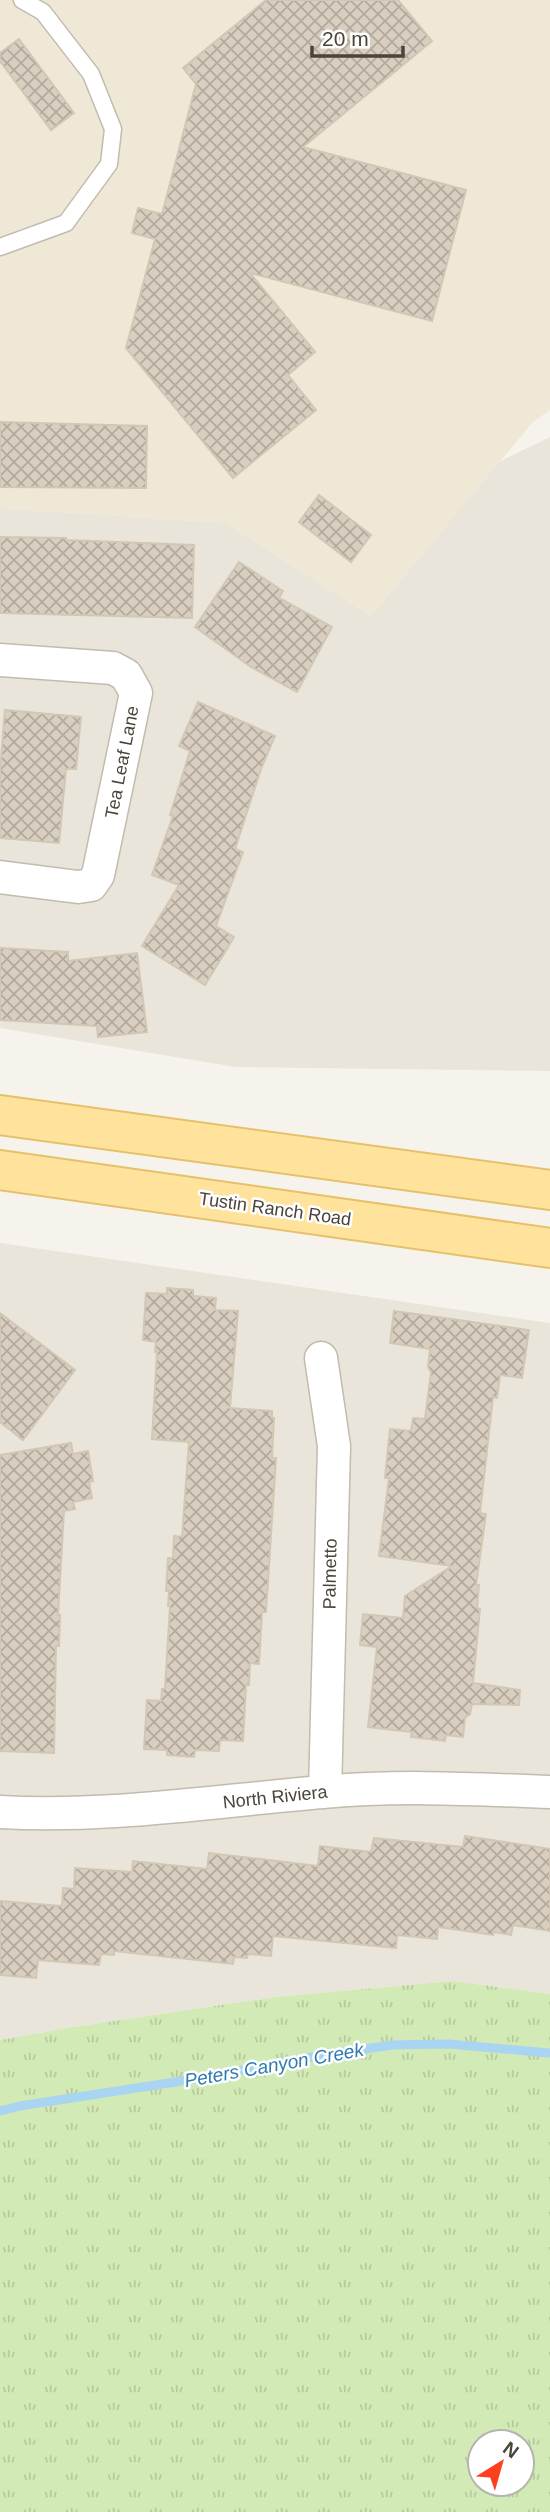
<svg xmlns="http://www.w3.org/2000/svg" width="550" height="2512" viewBox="0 0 550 2512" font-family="Helvetica,sans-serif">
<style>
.residential{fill:#eae5da}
.education{fill:#efe8d6}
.grass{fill:url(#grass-tufts);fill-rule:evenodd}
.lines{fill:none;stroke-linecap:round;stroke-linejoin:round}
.stream{stroke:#a9d4f2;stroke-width:9}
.building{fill:url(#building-cross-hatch);stroke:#d3c7b4;stroke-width:2}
.lane-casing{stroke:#c2bbae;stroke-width:19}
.street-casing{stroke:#c2bbae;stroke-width:35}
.primary-casing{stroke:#e6c16a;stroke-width:42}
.lane{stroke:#fff;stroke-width:16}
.street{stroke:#fff;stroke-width:32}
.primary{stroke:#ffe39c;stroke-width:38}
.labels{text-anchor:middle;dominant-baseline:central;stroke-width:5;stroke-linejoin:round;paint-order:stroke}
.street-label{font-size:18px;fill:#4b4439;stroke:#fff}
.water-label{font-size:19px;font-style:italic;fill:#2e7ab2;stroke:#fff}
</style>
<defs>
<pattern id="grass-tufts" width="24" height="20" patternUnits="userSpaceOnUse" patternTransform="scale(1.75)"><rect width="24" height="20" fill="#d2eab5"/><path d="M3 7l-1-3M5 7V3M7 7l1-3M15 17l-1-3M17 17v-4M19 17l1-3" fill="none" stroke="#b6ca9c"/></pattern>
<pattern id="building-cross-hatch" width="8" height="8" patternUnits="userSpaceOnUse" patternTransform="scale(1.75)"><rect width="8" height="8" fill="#d8cfc1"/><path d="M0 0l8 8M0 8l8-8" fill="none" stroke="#b1aa9e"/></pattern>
</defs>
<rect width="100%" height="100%" fill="#f6f3ec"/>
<path class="residential" d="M 550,437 L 550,1071 L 236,1067 L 0,1028 L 0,508 L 226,523 L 371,616 L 499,462 Z
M 0,1243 L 550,1323 L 550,1994 L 453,1981 L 275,1997 L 74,2027 L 0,2040 Z"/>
<path class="education" d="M 0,0 L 550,0 L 550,410 L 532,423 L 371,616 L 226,523 L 0,508 Z"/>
<path class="grass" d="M 453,1981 L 550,1994 L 550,2512 L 0,2512 L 0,2040 L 74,2027 L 275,1997 ZM 480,2442 L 522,2442 L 522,2484 L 480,2484 Z"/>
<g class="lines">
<path class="stream" d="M 0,2111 L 20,2106 L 208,2077 L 317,2056 L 392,2045 L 448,2044 L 550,2053"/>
</g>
<path class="building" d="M 266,0 L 398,0 L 432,41 L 303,147 L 466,190 L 432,321 L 250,273 L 315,352 L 288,375 L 316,410 L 233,478 L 126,348 L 155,239 L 132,233 L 138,208 L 162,214 L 196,84 L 183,68 Z
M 19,39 L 74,113 L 51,130 L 0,61 L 0,53 Z
M 0,422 L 147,426 L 146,488 L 0,487 Z
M 319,495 L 371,535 L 351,562 L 299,522 Z
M 0,537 L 66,538 L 66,540 L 194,545 L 192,618 L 0,613 Z
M 239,562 L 283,591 L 279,598 L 332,627 L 297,692 L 251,667 L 195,627 Z
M 198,702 L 275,736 L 261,769 L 235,849 L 243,852 L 216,926 L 234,937 L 205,985 L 142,946 L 179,885 L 152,875 L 173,816 L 170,815 L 190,751 L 179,746 Z
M 5,710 L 81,717 L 76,769 L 66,769 L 59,843 L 0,838 L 0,771 Z
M 0,948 L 68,952 L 68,961 L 137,953 L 147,1032 L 98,1037 L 97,1026 L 0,1020 Z
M 167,1288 L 193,1290 L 193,1296 L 216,1298 L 215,1310 L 238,1311 L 230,1408 L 272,1411 L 272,1418 L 274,1418 L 272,1458 L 276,1458 L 266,1612 L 262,1612 L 259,1664 L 250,1663 L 249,1685 L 246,1685 L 243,1741 L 220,1740 L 219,1751 L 195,1750 L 194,1757 L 167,1755 L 167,1750 L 144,1749 L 147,1700 L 161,1701 L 162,1689 L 165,1689 L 170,1606 L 168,1606 L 169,1591 L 166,1591 L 168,1558 L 173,1558 L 174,1536 L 182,1537 L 189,1442 L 152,1439 L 157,1352 L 155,1352 L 156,1342 L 143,1340 L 146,1293 L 167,1294 Z
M 394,1311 L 529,1330 L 522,1378 L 500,1375 L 497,1398 L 493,1397 L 480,1513 L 486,1514 L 476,1585 L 479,1585 L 477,1608 L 480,1609 L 473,1683 L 520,1690 L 519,1705 L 472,1704 L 470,1714 L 465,1718 L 463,1737 L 446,1735 L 445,1741 L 411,1737 L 412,1732 L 368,1727 L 377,1647 L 360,1645 L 363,1614 L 403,1618 L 405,1596 L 452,1566 L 379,1556 L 389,1478 L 385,1478 L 390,1429 L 411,1431 L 413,1418 L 425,1419 L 431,1372 L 428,1367 L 430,1349 L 390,1343 Z
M 0,1313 L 75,1370 L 23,1440 L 0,1422 Z
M 71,1443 L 73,1454 L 88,1451 L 93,1481 L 89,1482 L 92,1498 L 73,1502 L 75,1509 L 64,1511 L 58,1615 L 60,1615 L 59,1646 L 56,1646 L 54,1753 L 0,1751 L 0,1455 Z
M 465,1836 L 550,1849 L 550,1931 L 513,1925 L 511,1935 L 494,1932 L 493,1935 L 438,1927 L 437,1939 L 397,1935 L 396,1948 L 273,1936 L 271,1956 L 248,1954 L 247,1958 L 234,1957 L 233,1964 L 114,1951 L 114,1955 L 101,1954 L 99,1965 L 38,1960 L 36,1978 L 0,1975 L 0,1901 L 62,1906 L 63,1888 L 74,1889 L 75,1868 L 132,1872 L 133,1861 L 207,1869 L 209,1853 L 318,1866 L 320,1846 L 371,1852 L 374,1838 L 463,1847 Z"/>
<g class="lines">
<defs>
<path id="lane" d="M 0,247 L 66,223 L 109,164 L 113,129 L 91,74 L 43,12 L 22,0"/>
<path id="street" d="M 0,660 L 113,668 L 126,675 L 136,693 L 98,875 L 91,885 L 78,887 L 0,877
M 321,1358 L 334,1446 L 325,1792
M 0,1812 C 108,1818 215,1801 322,1792 C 398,1785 474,1789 550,1792"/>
<path id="primary" d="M 0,1115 L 550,1190
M 0,1170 L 550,1248"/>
</defs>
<use href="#lane" class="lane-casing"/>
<use href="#street" class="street-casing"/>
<use href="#primary" class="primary-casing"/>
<use href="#lane" class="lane"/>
<use href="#street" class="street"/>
<use href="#primary" class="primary"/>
</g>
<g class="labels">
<g class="street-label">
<text transform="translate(122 762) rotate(-79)">Tea Leaf Lane</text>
<text transform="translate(275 1209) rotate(8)">Tustin Ranch Road</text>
<text transform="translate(330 1574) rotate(-89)">Palmetto</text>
<text transform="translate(275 1797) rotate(-6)">North Riviera</text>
</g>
<g class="water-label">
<text transform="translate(274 2065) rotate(-10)">Peters Canyon Creek</text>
</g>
</g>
<g transform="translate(501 2463) rotate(37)"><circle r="33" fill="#ffffff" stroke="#b7b4b0" stroke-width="2"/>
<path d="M0-5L12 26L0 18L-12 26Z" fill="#fc3f1d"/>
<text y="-10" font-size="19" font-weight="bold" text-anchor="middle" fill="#4b4439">N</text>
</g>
<path d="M312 46v10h91v-10" fill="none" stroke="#4b4439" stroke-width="3.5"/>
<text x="322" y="46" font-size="21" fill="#4b4439" stroke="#ffffff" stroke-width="5" paint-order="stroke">20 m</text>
</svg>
